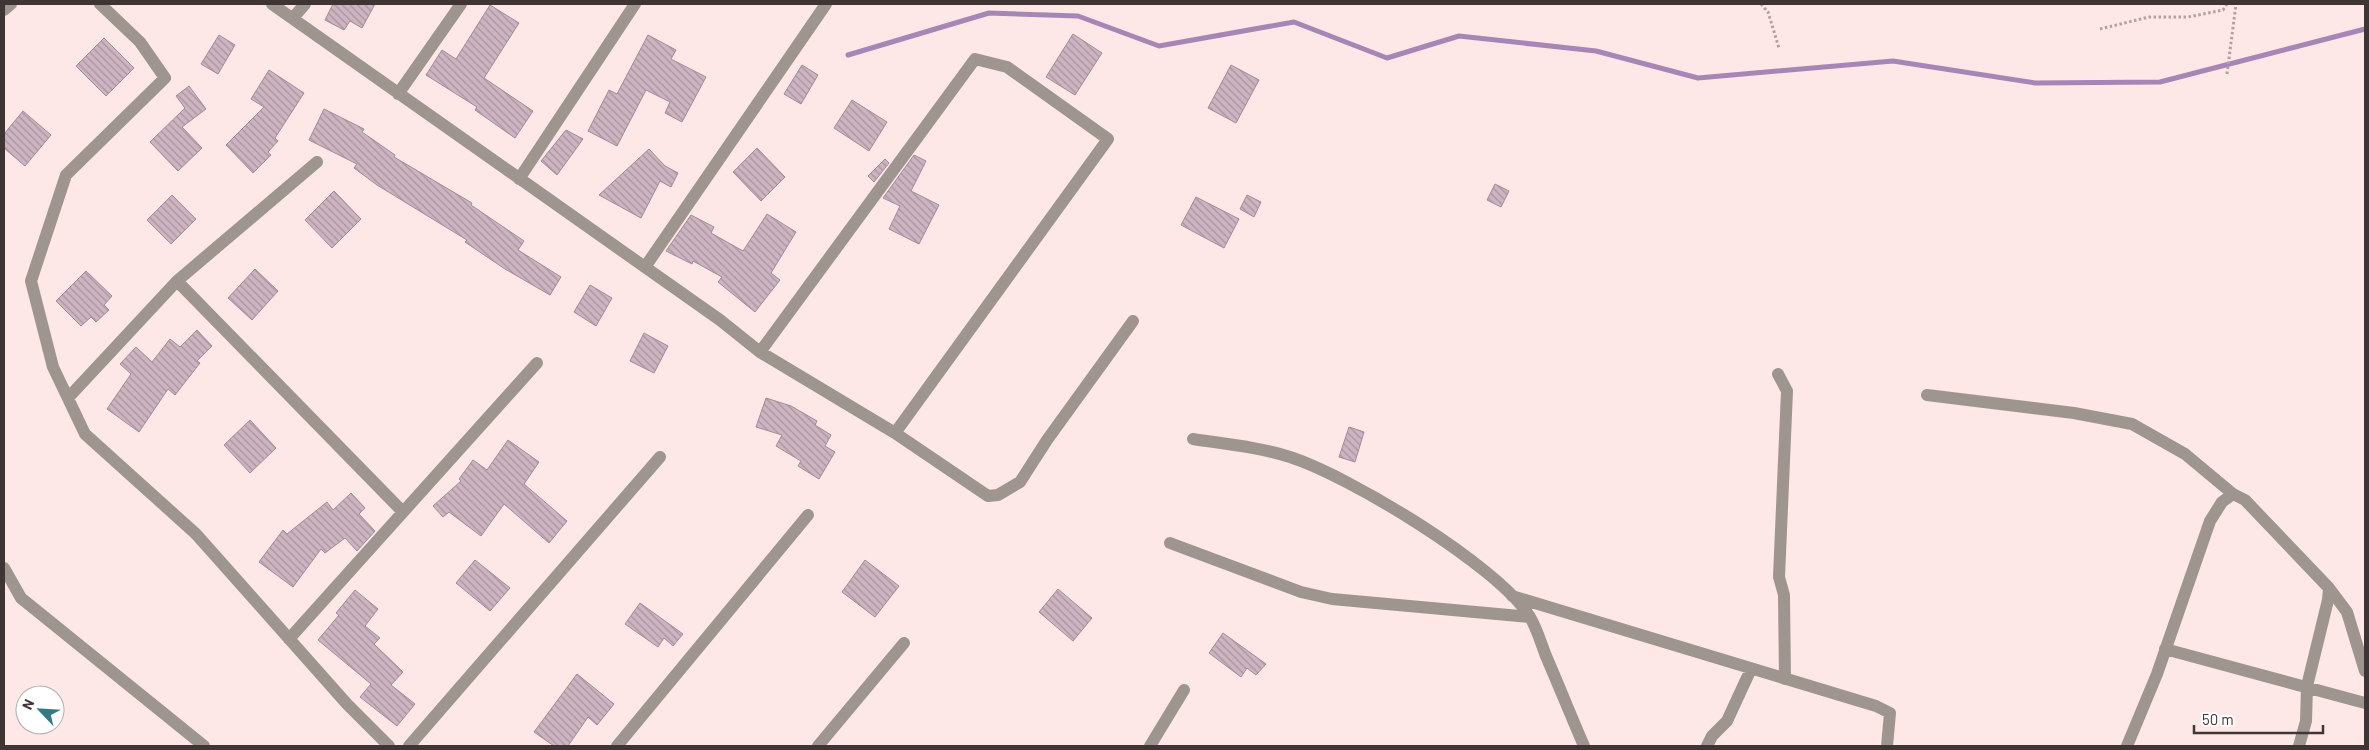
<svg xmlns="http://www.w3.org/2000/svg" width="2369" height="750" viewBox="0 0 2369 750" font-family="Barlow,sans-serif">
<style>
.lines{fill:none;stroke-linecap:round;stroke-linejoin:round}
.stream{stroke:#a786b6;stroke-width:5}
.building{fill:url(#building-back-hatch);stroke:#a28b97}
.path{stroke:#b3a1a1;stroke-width:3;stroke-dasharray:2.5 2.5;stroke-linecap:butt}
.minor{stroke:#9e958f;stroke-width:12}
</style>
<defs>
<pattern id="building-back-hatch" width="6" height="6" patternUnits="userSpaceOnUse" patternTransform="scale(1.25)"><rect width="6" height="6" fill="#ccb5c1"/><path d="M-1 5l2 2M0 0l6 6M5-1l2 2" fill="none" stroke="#a7949e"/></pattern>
</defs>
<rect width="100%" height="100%" fill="#fee8e7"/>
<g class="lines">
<path class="stream" d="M 848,55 L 989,13 L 1078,16 L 1159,46 L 1294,22 L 1387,58 L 1459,36 L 1596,51 L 1698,78 L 1893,61 L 2035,83 L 2160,82 L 2365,29"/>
</g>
<path class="building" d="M 333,4 L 375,4 L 362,28 L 350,21 L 344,30 L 325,20 Z
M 490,5 L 519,23 L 484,78 L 533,111 L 515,138 L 475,110 L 477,107 L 426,75 L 442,50 L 456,59 Z
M 1073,34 L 1102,53 L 1075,95 L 1046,77 Z
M 219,35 L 235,45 L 218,74 L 201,64 Z
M 648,35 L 676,50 L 671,59 L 706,77 L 682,122 L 665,113 L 670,102 L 646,90 L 617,146 L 588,131 L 609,90 L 617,94 Z
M 104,38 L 134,68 L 106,96 L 76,66 Z
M 802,65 L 818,75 L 801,104 L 784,94 Z
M 1231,65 L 1259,80 L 1236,123 L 1208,108 Z
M 269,70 L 304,93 L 275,138 L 278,141 L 268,152 L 271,155 L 253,173 L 226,145 L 264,107 L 251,99 Z
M 189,86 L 206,109 L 182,127 L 202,148 L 178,171 L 150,142 L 185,108 L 176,96 Z
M 852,100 L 887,122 L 869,151 L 834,128 Z
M 324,109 L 364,129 L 362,132 L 395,155 L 394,157 L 472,203 L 471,205 L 524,241 L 518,250 L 561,277 L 550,295 L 505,269 L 465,242 L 467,240 L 377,185 L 354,168 L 357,164 L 309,140 Z
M 23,111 L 51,135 L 25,166 L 4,148 L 4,134 Z
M 566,130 L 583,139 L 557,175 L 541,161 Z
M 757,148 L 785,177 L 761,201 L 733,172 Z
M 649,149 L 665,166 L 678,173 L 671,187 L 660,181 L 641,218 L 599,195 Z
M 914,155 L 926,161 L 911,191 L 939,205 L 919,244 L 889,229 L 900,206 L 883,198 Z
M 885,159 L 889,163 L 874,182 L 868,176 Z
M 1495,184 L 1509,191 L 1501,207 L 1487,200 Z
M 334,191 L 361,219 L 332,248 L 305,220 Z
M 172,195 L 196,219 L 171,244 L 147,220 Z
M 1247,195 L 1261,202 L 1254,217 L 1240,209 Z
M 1196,197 L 1239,219 L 1224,248 L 1181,225 Z
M 767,214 L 796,232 L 771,273 L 780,280 L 755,312 L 718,282 L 722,277 L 693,261 L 692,264 L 666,251 L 691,215 L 714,227 L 711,233 L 743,251 Z
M 255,269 L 278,291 L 252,320 L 228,298 Z
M 86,271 L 112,296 L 104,305 L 109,310 L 96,322 L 91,317 L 81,326 L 56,301 Z
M 590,285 L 612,298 L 596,326 L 574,312 Z
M 197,330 L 212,346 L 197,361 L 200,363 L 175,395 L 168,389 L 139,432 L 107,409 L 131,374 L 120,364 L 136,347 L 152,362 L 170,339 L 180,347 Z
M 644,333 L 668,346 L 654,373 L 630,361 Z
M 766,398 L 791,406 L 817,421 L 815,425 L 831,435 L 825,446 L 835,452 L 819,479 L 798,466 L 801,461 L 776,446 L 782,435 L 756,427 Z
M 250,420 L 276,448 L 250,473 L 224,445 Z
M 1349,427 L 1364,432 L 1355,462 L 1339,457 Z
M 508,440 L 539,462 L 524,484 L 567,521 L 549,543 L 504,504 L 481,536 L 449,512 L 443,517 L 433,506 L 461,481 L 459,479 L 473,460 L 487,470 Z
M 351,493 L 365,508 L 359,514 L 375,531 L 357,551 L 345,538 L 325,553 L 321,549 L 293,587 L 259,562 L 283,530 L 287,534 L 327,502 L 333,510 Z
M 475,560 L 510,588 L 490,611 L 456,583 Z
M 865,560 L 899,586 L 875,617 L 842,592 Z
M 1058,589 L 1092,618 L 1073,641 L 1039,612 Z
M 355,590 L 378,609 L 365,626 L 380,638 L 374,644 L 403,672 L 391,685 L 415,704 L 397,726 L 360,697 L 371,684 L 318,640 L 339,615 L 336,613 Z
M 640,603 L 683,634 L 673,646 L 664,638 L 658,647 L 625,624 Z
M 1223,633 L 1266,664 L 1256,675 L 1247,668 L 1241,677 L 1209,653 Z
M 577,674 L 614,704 L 597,725 L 588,717 L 568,746 L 554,746 L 534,732 Z"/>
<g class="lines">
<path class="path" d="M 1761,4 L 1768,12 L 1779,48
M 2100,29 L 2149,17 L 2188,17 L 2223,10 L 2227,4
M 2227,74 L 2236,4"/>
<path class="minor" d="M 100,4 L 140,42 L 165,78 L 66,175 L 31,281 L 53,367 L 85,434 L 196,534 L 347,704 L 389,746
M 272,4 L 720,320 L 760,352 L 895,433 L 988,496 L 998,495 L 1020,482 L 1047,440 L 1133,321
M 4,10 L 11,4
M 293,18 L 305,4
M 398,94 L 461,4
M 519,179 L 635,4
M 645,267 L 826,4
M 177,281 L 403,512
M 760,352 L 975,59 L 1007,67 L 1108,139 L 895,433
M 1778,374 L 1787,391 L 1779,577 L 1784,595 L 1785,679
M 1927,395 L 2074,413 L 2132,424 L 2185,454 L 2233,494 L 2245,500 L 2329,588 L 2347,612 L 2365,671
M 68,398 L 177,281 L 317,162
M 1193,439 C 1225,444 1259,447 1290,457 C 1349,476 1497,565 1530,617 C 1537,629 1541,643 1546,656 C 1559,686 1571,716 1584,746
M 1170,543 L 1301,592 L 1332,599 L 1530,617
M 4,568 L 21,598 L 204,746
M 1512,596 L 1876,706 L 1890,713 L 1887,746
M 289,639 L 537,363
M 2165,649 L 2365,703
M 409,746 L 660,457
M 617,746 L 808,515
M 818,746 L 904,643
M 1150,746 L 1184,690
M 1707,746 L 1712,736 L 1727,721 L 1751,669
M 2127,746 L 2157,674 L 2210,521 L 2222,502 L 2233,494
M 2299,746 L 2306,721 L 2307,686 L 2328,600 L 2329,588"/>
</g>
<rect width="2369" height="750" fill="none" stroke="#403535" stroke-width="10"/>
<g transform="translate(40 710) rotate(295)"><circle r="24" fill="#ffffff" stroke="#b3aeae"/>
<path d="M0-4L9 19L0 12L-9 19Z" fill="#337a85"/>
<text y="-8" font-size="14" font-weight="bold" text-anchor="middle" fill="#403535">N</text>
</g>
<path d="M2194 725v8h129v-8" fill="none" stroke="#403535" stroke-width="2.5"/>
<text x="2202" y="725" font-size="15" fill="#403535" stroke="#ffffff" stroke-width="4" paint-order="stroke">50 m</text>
</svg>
